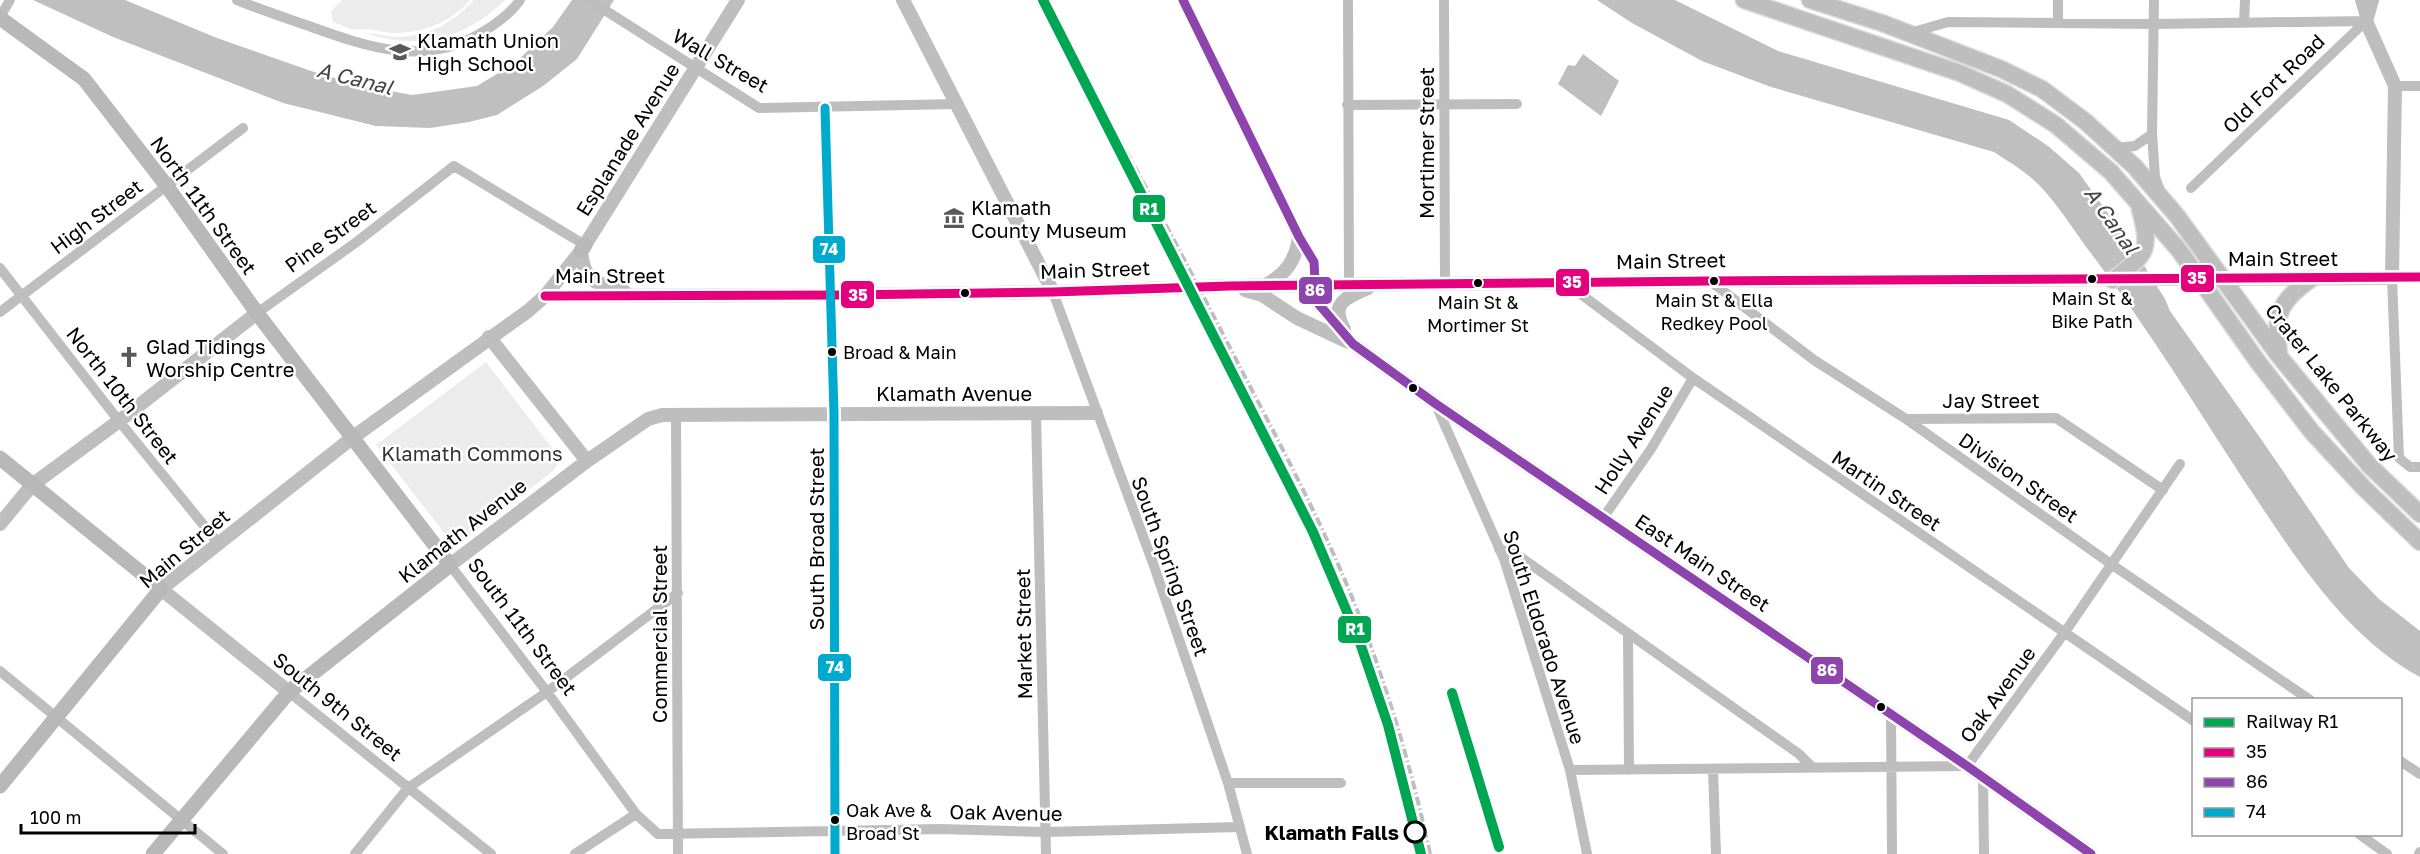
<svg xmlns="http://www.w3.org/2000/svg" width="2420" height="854" viewBox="0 0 2420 854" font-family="'Golos Text',sans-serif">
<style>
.green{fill:#ececec}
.water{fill:#bfbfbf}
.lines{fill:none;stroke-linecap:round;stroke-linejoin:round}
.primary-casing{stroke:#dbdbdb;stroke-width:19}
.minor{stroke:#bebebe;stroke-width:10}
.tertiary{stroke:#bebebe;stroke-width:14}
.secondary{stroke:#b8b8b8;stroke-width:15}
.primary{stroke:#bebebe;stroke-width:16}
.rail{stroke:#bebebe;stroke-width:4;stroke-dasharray:9 3 1.5 3;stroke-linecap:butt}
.bus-1-casing{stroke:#fff;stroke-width:14}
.bus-2-casing{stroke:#fff;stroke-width:14}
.bus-3-casing{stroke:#fff;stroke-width:14}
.bus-1{stroke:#e5007d;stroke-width:9}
.bus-2{stroke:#8e44ad;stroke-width:9}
.bus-3{stroke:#00a9ce;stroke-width:9}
.rail-1-casing{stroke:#fff;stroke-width:15}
.rail-1{stroke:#00a651;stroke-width:10}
.bus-dot{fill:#000;stroke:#fff;stroke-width:2}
.stop-dot{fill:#fff;stroke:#000;stroke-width:3}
.labels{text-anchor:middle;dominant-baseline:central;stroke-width:5;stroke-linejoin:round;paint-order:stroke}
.bus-label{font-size:18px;fill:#000;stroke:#fff}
.poi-label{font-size:20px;fill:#000;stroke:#fff;text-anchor:start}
.street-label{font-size:20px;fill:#000;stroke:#fff}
.park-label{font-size:20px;fill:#333;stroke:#fff}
.stop-label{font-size:20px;font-weight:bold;fill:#000;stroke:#fff;text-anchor:end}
.water-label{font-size:21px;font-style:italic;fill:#444;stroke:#fff}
.line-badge{stroke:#fff;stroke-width:2}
.badge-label{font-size:16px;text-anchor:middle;font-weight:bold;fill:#fff}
</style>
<rect width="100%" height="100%" fill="#fff"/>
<path class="green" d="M 342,0 L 470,0 C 451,22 423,33 394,33 C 384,33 359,26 354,30 L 333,22 L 331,11 Z
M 474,0 L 505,0 C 465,39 421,50 367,34 C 375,33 388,37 399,37 C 428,36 455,22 474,0 Z
M 486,362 L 558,456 L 557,465 L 553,471 L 455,547 L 376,445 Z"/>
<path class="water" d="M 33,0 L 125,0 L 217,38 L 311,71 L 358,85 L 412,95 L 477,86 L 515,63 L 553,27 L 572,0 L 614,0 L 577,59 L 543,86 L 497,115 L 469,122 L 430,128 L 376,126 L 283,103 L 113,37 Z
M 1597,0 L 1675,0 L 1778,51 L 2009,120 L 2048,146 L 2079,173 L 2133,248 L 2165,299 L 2170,311 L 2261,439 L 2349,568 L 2379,599 L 2420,631 L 2420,677 C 2342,635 2291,550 2243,479 C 2195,405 2149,330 2096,260 C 2078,237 2058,204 2038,184 C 2025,171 2009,162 1994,152 L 1771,87 L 1702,61 L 1632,23 Z
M 1583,54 L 1619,81 L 1601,116 L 1558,84 L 1568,65 L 1575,66 Z"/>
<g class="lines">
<defs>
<path id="primary" d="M 1744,0 L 1960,73 L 2007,94 L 2056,125 L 2111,172 L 2179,250 L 2258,362 L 2312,432 L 2364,488 L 2420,542
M 1810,0 L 1882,23 L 2001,69 L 2042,89 L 2086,122 L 2135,167 L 2177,216 L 2279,356 L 2369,465 L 2420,514
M 2113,280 C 2146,254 2152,252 2140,210
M 2279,355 C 2275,315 2277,303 2311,279"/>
</defs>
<use href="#primary" class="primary-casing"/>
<path class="minor" d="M 237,0 C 259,9 283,17 306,25 C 367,47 426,69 486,30 C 499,22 511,13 520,0
M 589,0 L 759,108 L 956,104
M 1183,0 L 1299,237 L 1314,262 L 1316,285
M 1348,0 L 1349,285
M 1444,0 L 1445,285
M 2058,0 L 2058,23
M 2154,0 L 2152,134 L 2155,177 L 2159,188
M 2360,0 L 2366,20
M 0,17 L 10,0
M 2244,23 L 2245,0
M 1910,33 L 1948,22 L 2155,24 L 2366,21
M 2395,86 L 2420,86
M 1347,105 L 1517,104
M 825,108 L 834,414 L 835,854
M 2115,148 L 2135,146 L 2152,134
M 2191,188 L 2366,21
M 0,268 L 119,421 L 219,544
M 2420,277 L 2392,278 L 2399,458 L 2410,467 L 2420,467
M 1710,281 L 1814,360 L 1906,419 L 2111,564 L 2310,700
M 1566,283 L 1693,378 L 2194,721
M 1053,292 L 1154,566 L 1228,783 L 1247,854
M 0,312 L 243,128
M 257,313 L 358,241 L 454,166 L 585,245
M 1436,405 L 1504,559 L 1570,770 L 1587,854
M 1036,414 L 1046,854
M 676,415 L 678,854
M 1906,419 L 2056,418 L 2163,490
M 1603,518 L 1651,449 L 1693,378
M 1499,549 L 1516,554 L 1799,754 L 1813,768
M 450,565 L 547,692 L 636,814
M 1628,633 L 1629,770
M 0,671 L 223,854
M 289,692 L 491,854
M 1891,714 L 1892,854
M 2400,761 L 2420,774
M 1570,770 L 1967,766 L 2065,632 L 2180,464
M 1713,770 L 1716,854
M 1983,777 L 1984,854
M 1228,783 L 1341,783
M 2359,834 L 2387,854
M 355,854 L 408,788 L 547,692 L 678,593
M 575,854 L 636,814 L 658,834 L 941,829 L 1046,832 L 1240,827
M 2419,854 L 2420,852"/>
<path class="tertiary" d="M 903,0 L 1053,292
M 585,245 L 738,0
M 581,251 C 584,283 596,283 624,291
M 1266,285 C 1286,274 1296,260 1299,237
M 1316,285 L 1316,301 L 1353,344 L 1436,404 L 1967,766 L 2091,854
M 1245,290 L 1262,295 L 1297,318 L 1348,342
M 545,296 L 846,295 L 1053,292 L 1229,286 L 1710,281 L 2392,278 L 2395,86 L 2366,21 L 2372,0
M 1344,329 C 1329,303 1347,297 1368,288
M 489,337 L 587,461
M 0,524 L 32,485 L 119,421 L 257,313
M 450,565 L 587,461 L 648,419 L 662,415 L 1096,413
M 289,692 L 161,589 L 352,438 L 528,311 L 545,296 L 581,251"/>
<path class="secondary" d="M 0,18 L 84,79 L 166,185 L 257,313 L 450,565 L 289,692 L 153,854
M 581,251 L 585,245
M 0,458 L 161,589 L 0,786"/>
<use href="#primary" class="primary"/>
<path class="rail" d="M 1070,51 C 1126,148 1178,247 1229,346 C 1275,435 1325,526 1361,620 C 1390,696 1413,774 1430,854
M 1452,693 L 1499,847"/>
<defs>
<path id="bus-1" d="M 545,296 L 846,295 L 1053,292 L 1229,286 L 1710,281 L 2420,277"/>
<path id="bus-2" d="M 1183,0 L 1299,237 L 1314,262 L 1316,301 L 1353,344 L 1436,404 L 1967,766 L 2091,854"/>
<path id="bus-3" d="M 825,108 L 834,414 L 835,854"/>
</defs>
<use href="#bus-1" class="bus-1-casing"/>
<use href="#bus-2" class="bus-2-casing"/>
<use href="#bus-3" class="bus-3-casing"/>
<use href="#bus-1" class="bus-1"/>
<use href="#bus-2" class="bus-2"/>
<use href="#bus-3" class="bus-3"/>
<defs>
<path id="rail-1" d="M 1043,0 L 1313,532 L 1359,640 L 1388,725 L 1421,854
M 1452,693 L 1499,847"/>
</defs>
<use href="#rail-1" class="rail-1-casing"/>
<use href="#rail-1" class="rail-1"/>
</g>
<defs>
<symbol id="school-bare" viewBox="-9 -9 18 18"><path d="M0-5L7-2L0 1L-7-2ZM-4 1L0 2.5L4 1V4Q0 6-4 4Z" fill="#595959" stroke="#fff" stroke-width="2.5" paint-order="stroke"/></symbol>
<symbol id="museum-bare" viewBox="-9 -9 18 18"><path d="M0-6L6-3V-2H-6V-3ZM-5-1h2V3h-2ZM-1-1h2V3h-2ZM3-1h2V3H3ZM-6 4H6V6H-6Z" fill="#595959" stroke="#fff" stroke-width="2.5" paint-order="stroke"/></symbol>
<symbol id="church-bare" viewBox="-9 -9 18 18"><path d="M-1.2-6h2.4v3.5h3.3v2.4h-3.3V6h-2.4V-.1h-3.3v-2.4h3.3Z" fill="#595959" stroke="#fff" stroke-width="2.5" paint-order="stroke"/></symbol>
</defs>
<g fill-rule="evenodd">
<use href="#school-bare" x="385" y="37" width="30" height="30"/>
<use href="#museum-bare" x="939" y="203" width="30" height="30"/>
<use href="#church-bare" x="114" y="342" width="30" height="30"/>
</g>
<g class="bus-dot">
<circle cx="2092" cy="279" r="5"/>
<circle cx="1714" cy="281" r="5"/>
<circle cx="1478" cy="283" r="5"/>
<circle cx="965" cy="293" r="5"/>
<circle cx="832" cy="352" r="5"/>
<circle cx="1413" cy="388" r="5"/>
<circle cx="1881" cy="707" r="5"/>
<circle cx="835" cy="820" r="5"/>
</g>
<circle class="stop-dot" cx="1415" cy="832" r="10"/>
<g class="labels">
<g class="bus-label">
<text x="2092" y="298">Main St &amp;<tspan x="2092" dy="23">Bike Path</tspan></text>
<text x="1714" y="300">Main St &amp; Ella<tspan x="1714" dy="23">Redkey Pool</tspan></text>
<text x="1478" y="302">Main St &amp;<tspan x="1478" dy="23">Mortimer St</tspan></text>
<text x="843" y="352" text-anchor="start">Broad &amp; Main</text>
<text x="846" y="810" text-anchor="start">Oak Ave &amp;<tspan x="846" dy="23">Broad St</tspan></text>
</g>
<g class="poi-label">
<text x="417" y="40">Klamath Union<tspan x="417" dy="23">High School</tspan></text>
<text x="971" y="207">Klamath<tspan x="971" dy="23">County Museum</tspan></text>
<text x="146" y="346">Glad Tidings<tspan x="146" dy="23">Worship Centre</tspan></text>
</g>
<g class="street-label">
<text transform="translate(721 60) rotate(30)">Wall Street</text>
<text transform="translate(2273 83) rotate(-44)">Old Fort Road</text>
<text transform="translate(627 139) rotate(-58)">Esplanade Avenue</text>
<text transform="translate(1426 143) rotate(-90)">Mortimer Street</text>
<text transform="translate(204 205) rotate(54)">North 11th Street</text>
<text transform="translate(96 216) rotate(-37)">High Street</text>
<text transform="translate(330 236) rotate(-36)">Pine Street</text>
<text x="2283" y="258">Main Street</text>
<text transform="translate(1671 260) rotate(-1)">Main Street</text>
<text transform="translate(1095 269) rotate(-2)">Main Street</text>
<text x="610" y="275">Main Street</text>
<text transform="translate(2332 382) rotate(51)">Crater Lake Parkway</text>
<text x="954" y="393">Klamath Avenue</text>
<text transform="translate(123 395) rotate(52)">North 10th Street</text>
<text x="1991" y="400">Jay Street</text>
<text transform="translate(1633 439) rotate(-57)">Holly Avenue</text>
<text transform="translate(2019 477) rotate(35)">Division Street</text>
<text transform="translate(1887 490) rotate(34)">Martin Street</text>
<text transform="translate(462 530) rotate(-38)">Klamath Avenue</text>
<text transform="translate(816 539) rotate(-90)">South Broad Street</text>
<text transform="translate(184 548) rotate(-40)">Main Street</text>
<text transform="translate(1703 562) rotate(34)">East Main Street</text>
<text transform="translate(1171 566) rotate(70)">South Spring Street</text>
<text transform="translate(523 626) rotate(53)">South 11th Street</text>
<text transform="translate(659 634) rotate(-90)">Commercial Street</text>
<text transform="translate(1023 634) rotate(-91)">Market Street</text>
<text transform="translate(1545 637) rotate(72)">South Eldorado Avenue</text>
<text transform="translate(1997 694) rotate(-54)">Oak Avenue</text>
<text transform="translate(338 706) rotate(39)">South 9th Street</text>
<text transform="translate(1006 812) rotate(1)">Oak Avenue</text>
</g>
<g class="park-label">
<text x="472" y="453">Klamath Commons</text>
</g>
<g class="stop-label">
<text x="1399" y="832">Klamath Falls</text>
</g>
<g class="water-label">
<text transform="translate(355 78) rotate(14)">A Canal</text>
<text transform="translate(2112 220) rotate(55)">A Canal</text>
</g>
</g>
<g class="line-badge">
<rect x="1132" y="194" width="34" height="29" rx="6" fill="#00a651"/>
<rect x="812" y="235" width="34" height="29" rx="6" fill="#00a9ce"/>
<rect x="2180" y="264" width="35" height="29" rx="6" fill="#e5007d"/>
<rect x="1555" y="268" width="35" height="29" rx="6" fill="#e5007d"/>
<rect x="1298" y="276" width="35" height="29" rx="6" fill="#8e44ad"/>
<rect x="840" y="280" width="35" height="29" rx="6" fill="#e5007d"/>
<rect x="1337" y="615" width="35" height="29" rx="6" fill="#00a651"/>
<rect x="817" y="653" width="35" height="29" rx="6" fill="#00a9ce"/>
<rect x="1810" y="656" width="34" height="29" rx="6" fill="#8e44ad"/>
</g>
<g class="badge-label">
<text x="1149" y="215">R1</text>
<text x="829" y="255">74</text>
<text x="2197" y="284">35</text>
<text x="1572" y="288">35</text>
<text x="1315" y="296">86</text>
<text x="858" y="301">35</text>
<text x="1355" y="635">R1</text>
<text x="835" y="673">74</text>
<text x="1827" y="676">86</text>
</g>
<rect x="2192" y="698" width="210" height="138" fill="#ffffff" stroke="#999999" stroke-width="1.5"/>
<rect x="2204" y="718" width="30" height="9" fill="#00a651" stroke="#999999" stroke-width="1.5"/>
<text x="2246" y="728" font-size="18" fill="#000000">Railway R1</text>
<rect x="2204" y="748" width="30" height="9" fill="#e5007d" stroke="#999999" stroke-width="1.5"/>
<text x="2246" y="758" font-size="18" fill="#000000">35</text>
<rect x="2204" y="778" width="30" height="9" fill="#8e44ad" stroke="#999999" stroke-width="1.5"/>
<text x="2246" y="788" font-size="18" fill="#000000">86</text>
<rect x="2204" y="808" width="30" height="9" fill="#00a9ce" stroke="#999999" stroke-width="1.5"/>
<text x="2246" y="818" font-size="18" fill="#000000">74</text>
<path d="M21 824v9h174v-9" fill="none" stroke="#000000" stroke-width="3"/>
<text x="30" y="824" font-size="18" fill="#000000" stroke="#ffffff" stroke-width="4.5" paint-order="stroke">100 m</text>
</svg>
